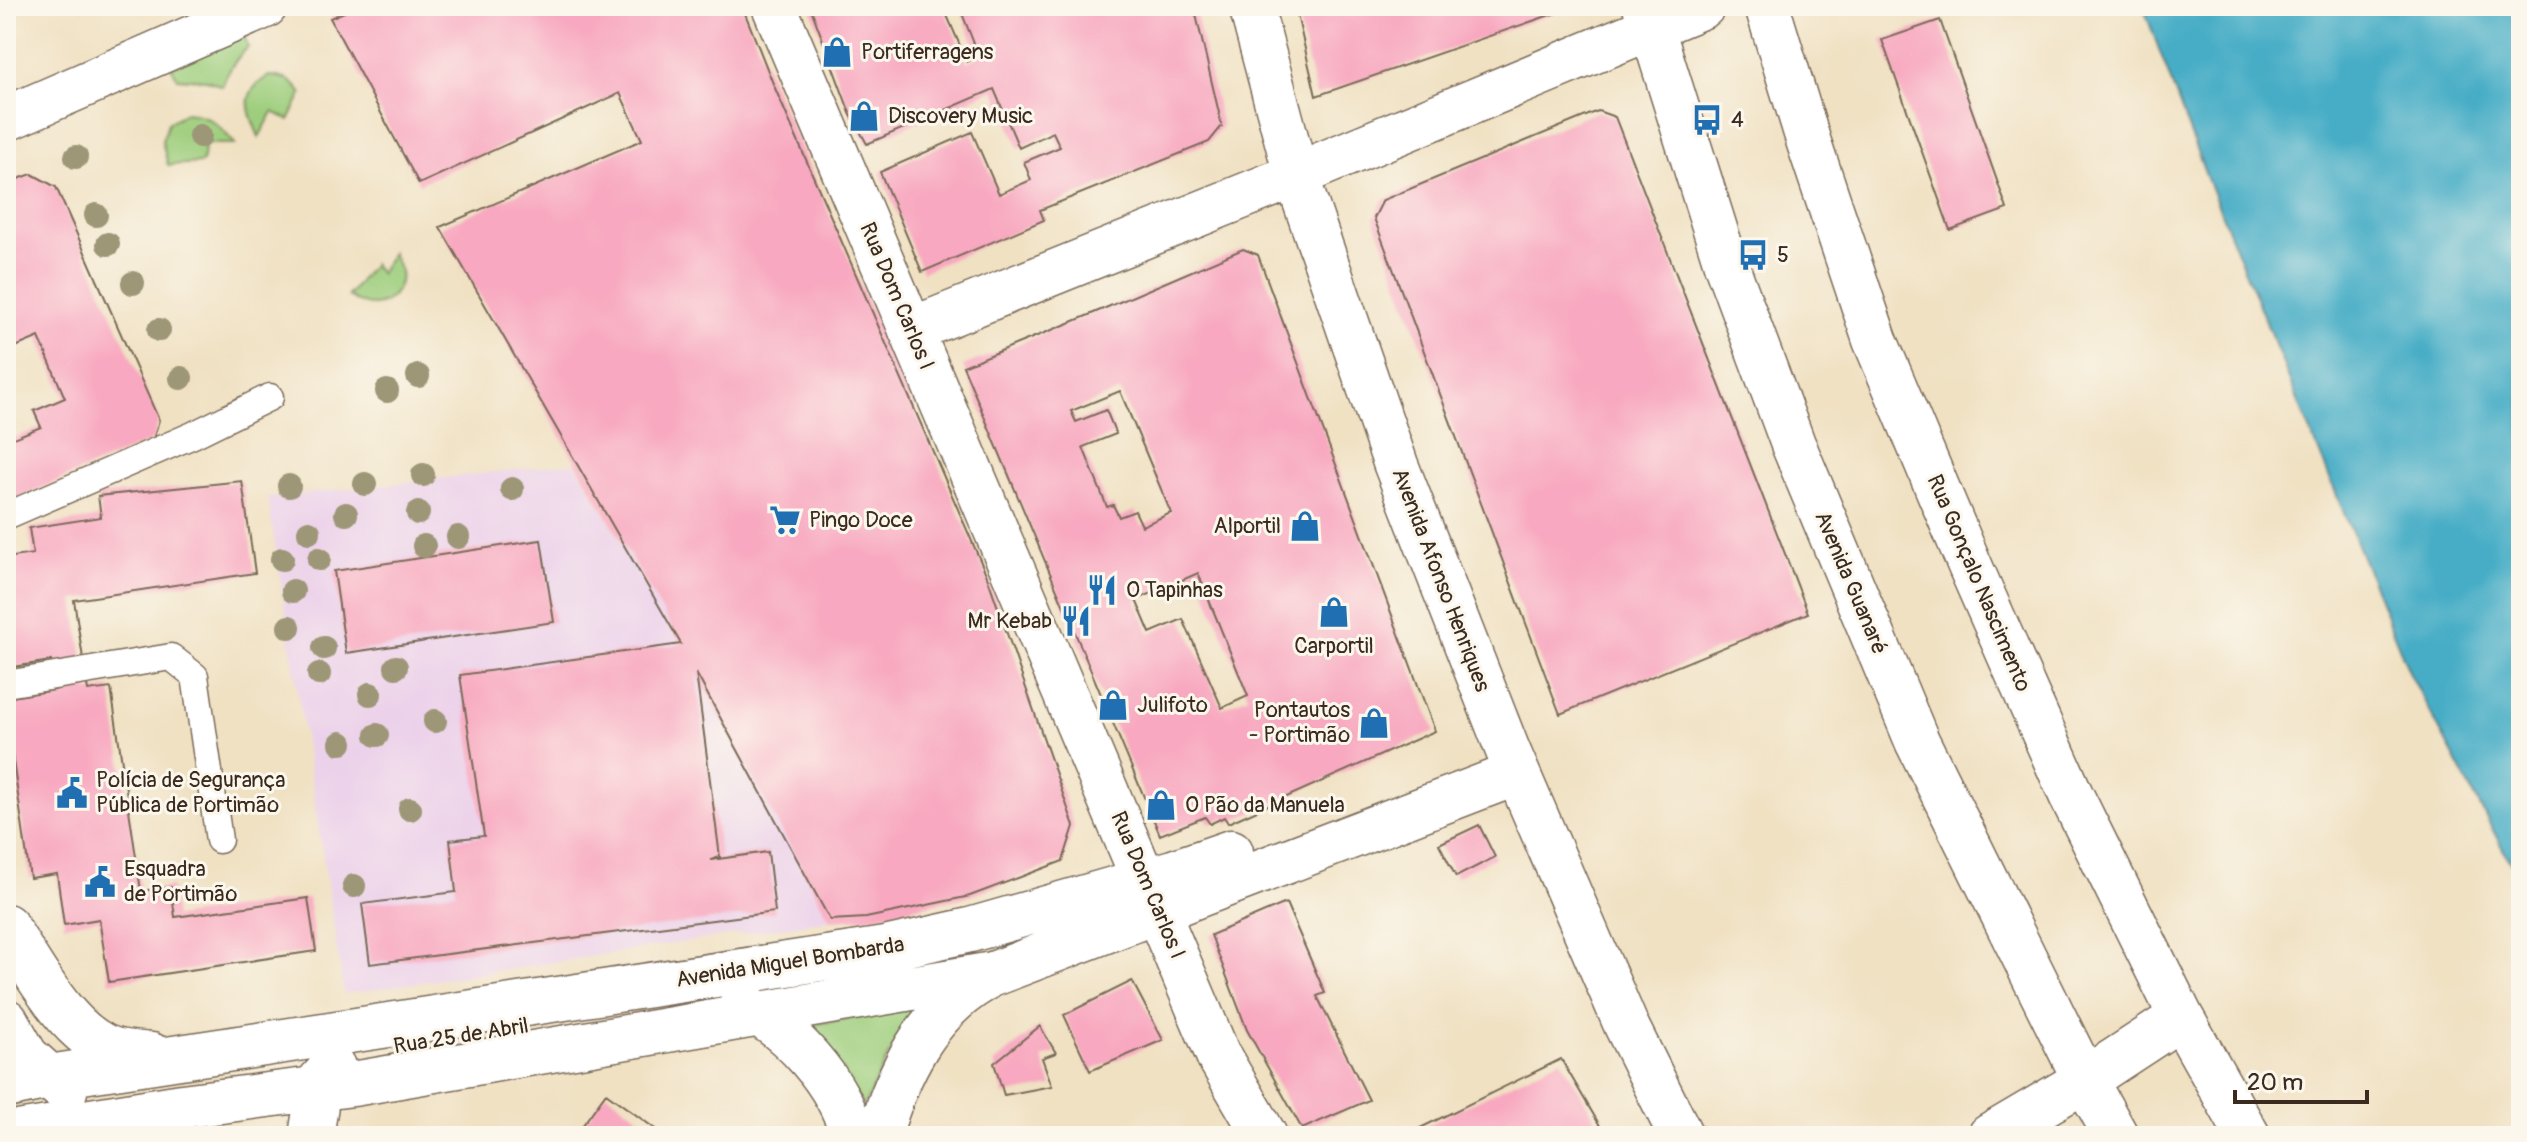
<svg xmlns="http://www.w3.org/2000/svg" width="2527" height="1142" viewBox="0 0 2527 1142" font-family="Pangolin,sans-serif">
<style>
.built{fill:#ecd1ea}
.green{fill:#9ece7d;stroke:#6c7c4e;stroke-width:2}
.water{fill:#46adc6;stroke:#406c72;stroke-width:2}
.building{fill:#f8a8c0;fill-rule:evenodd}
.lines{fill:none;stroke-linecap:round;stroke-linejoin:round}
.service-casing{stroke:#7a6a58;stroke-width:29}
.minor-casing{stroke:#7a6a58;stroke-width:47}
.tertiary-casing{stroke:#7a6a58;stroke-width:47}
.service{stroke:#fff;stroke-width:26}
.minor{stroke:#fff;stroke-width:44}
.tertiary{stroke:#fff;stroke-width:44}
.tree{fill:#9d9778}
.labels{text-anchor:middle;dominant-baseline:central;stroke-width:6;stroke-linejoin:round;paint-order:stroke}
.poi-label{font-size:22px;fill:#3b2a1e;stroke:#fbf7ec;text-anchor:start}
.street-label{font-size:22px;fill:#3b2a1e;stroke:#fbf7ec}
</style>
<rect width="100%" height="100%" fill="#fbf7ec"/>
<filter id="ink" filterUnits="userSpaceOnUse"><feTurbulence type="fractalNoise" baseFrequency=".0125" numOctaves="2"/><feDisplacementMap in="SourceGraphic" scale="16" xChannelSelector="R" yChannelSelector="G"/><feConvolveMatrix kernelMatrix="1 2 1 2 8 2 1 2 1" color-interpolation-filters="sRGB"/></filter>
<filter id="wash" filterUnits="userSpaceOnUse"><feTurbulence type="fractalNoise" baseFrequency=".006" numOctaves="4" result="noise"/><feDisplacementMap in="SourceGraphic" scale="32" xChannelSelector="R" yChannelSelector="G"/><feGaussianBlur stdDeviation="1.8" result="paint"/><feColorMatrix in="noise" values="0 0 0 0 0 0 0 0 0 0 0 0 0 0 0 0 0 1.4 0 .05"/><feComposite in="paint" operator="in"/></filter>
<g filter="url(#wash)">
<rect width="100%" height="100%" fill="#f0e1c3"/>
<path class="built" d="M 575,463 L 681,644 L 830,920 L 344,994 L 268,498 Z"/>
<path class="green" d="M 244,35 L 248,47 C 235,59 228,70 222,86 L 207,80 L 178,78 L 171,67 Z
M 269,76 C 286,77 292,80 302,94 L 289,120 L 273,112 L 259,137 C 248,110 239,93 269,76 Z
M 185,113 C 211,114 218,125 235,144 L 205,144 L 202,163 L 168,165 L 162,141 L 168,123 Z
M 392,253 C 394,259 399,266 400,272 C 403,288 390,303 374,305 C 364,306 356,300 348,296 L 373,264 L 380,274 Z
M 925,1005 L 888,1056 L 864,1106 L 800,1027 Z"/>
<path class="water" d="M 2143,6 L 2521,6 L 2521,883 L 2410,674 L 2206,176 Z"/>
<g id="blocks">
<path class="building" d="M 358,6 L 742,6 L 774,86 L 987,576 L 1074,826 L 1063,861 L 970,896 L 866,918 L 830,920 L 696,673 L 720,857 L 711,860 L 768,852 L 775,912 L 370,964 L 362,904 L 456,892 L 450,840 L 484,836 L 460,675 L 681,644 L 440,227 L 642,140 L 620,93 L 419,184 L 330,18 Z
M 810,6 L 943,6 L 967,62 L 979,56 L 959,6 L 1194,6 L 1222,126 L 1209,142 L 1040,210 L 1044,220 L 922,272 L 880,172 L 972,132 L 999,194 L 1031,180 L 1024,162 L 1060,147 L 1053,132 L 1019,148 L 994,89 L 867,144 L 850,113 Z
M 1295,6 L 1576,6 L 1316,96 Z
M 1940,20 L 2007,209 L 1950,230 L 1882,40 Z
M 1598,111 L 1615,117 L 1808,613 L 1560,714 L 1374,218 L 1383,200 Z
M 32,174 L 56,187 L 159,420 L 153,440 L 6,503 L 6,441 L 41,427 L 34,411 L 65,398 L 39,337 L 6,351 L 6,183 Z
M 1243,249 L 1258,255 L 1435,731 L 1228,823 L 1224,817 L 1210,824 L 1205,817 L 1160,835 L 963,366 L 1089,315 ZM 1120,391 L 1171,513 L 1142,526 L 1135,511 L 1119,517 L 1113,505 L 1107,507 L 1083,447 L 1116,434 L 1106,410 L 1076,422 L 1071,411 ZM 1198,573 L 1248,696 L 1222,708 L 1183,619 L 1150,633 L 1136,600 Z
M 242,481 L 255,573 L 74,600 L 88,691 L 111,688 L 141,891 L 171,887 L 175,917 L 308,898 L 316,951 L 109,982 L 99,919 L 64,925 L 57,874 L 30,878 L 6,712 L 6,698 L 55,690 L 51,661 L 6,668 L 6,558 L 33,554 L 29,528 L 101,517 L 98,496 Z
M 541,540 L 554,622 L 346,653 L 334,571 Z
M 1479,825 L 1495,857 L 1456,877 L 1439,844 Z
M 1286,903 L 1325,993 L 1317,996 L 1369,1100 L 1302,1129 L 1247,1030 L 1211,935 Z
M 1132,981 L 1163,1040 L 1090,1071 L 1064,1015 Z
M 1040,1026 L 1056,1053 L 1042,1058 L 1052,1086 L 1004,1095 L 994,1063 Z
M 1561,1059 L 1606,1136 L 1404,1136 Z
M 606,1093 L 665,1136 L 575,1136 Z"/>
</g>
</g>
<g filter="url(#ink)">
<use href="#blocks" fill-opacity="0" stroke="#7a6a58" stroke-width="2"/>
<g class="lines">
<defs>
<path id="service" d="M 6,516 L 193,435 L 270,397
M 6,684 L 171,657 L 195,676 L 219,840"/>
<path id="minor" d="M 1645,6 L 1726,264 L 1793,444 L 1917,741 L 2085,1080 L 2116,1136
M 1767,6 L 1809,143 L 1875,340 L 1971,568 L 2071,795 L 2181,1017 L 2248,1136
M 911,330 L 1296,175 L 1703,6
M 1990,1136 L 2085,1080 L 2181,1017"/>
<path id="tertiary" d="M 774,6 L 1218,1055 L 1265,1136
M 1251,6 L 1296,175 L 1396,465 L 1508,751 L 1626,1025 L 1681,1136
M 6,119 L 265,6
M 6,926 C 30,963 68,1037 114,1050 C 125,1053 139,1054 151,1055
M 742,1004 C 791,1030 838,1081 853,1136
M 6,1021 L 26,1056 L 65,1091
M 6,1086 L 49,1077 L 885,949 L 970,930 L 1173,872 L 1231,852
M 6,1135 L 182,1106 L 353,1084 L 993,974 L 1517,773
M 311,1136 L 320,1081 L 333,1067
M 879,1136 C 897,1074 926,1013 983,980"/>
</defs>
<use href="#service" class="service-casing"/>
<use href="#minor" class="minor-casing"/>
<use href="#tertiary" class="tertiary-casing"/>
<use href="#service" class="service"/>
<use href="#minor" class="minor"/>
<use href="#tertiary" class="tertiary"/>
</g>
<g class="tree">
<circle cx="200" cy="136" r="12"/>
<circle cx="76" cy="157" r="12"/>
<circle cx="96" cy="215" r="12"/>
<circle cx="108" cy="244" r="12"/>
<circle cx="133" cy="283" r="12"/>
<circle cx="159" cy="330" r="12"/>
<circle cx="418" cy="376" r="12"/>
<circle cx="181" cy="378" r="12"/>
<circle cx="387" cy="391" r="12"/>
<circle cx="423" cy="475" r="12"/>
<circle cx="365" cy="484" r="12"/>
<circle cx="289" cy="486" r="12"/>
<circle cx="512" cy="489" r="12"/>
<circle cx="418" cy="513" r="12"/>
<circle cx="346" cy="514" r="12"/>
<circle cx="309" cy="532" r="12"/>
<circle cx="458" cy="537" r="12"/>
<circle cx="424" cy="546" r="12"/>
<circle cx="282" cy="559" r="12"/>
<circle cx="319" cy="559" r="12"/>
<circle cx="293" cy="591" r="12"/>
<circle cx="289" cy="627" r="12"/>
<circle cx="324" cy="648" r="12"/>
<circle cx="396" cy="667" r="12"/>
<circle cx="319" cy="674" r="12"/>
<circle cx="370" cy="694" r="12"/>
<circle cx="435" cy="721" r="12"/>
<circle cx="377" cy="735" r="12"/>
<circle cx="341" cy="743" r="12"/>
<circle cx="410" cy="809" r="12"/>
<circle cx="354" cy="886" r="12"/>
</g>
</g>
<defs>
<symbol id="shop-bare" viewBox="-9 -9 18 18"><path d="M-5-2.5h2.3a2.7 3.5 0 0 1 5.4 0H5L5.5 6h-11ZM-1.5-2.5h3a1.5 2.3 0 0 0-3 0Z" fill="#1f6fb2" stroke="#fbf7ec" stroke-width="2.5" paint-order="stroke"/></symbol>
<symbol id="bus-bare" viewBox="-9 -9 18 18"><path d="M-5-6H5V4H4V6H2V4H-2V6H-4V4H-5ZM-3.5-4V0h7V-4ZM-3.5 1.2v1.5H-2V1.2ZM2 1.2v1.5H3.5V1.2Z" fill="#1f6fb2" stroke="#fbf7ec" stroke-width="2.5" paint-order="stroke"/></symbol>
<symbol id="supermarket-bare" viewBox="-9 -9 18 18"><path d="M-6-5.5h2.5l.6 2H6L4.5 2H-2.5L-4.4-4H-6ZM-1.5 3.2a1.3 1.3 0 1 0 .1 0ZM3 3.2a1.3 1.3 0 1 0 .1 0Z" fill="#1f6fb2" stroke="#fbf7ec" stroke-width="2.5" paint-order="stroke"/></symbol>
<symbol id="restaurant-bare" viewBox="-9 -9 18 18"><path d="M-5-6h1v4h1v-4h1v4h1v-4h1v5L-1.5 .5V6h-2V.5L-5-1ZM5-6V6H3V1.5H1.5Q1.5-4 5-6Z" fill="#1f6fb2" stroke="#fbf7ec" stroke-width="2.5" paint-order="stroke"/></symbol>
<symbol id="civic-bare" viewBox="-9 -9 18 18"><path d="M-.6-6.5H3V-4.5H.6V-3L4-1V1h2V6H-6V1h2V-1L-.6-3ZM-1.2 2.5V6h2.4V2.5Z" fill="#1f6fb2" stroke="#fbf7ec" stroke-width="2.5" paint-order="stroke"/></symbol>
</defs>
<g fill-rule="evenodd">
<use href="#shop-bare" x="815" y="30" width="44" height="44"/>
<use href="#shop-bare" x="842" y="94" width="44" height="44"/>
<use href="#bus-bare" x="1685" y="98" width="44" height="44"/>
<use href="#bus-bare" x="1731" y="233" width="44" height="44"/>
<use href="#supermarket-bare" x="763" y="498" width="44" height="44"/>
<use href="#shop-bare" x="1283" y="504" width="44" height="44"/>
<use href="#restaurant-bare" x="1080" y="568" width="44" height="44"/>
<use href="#shop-bare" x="1312" y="590" width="44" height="44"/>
<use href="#restaurant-bare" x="1054" y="599" width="44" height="44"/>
<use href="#shop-bare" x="1091" y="683" width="44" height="44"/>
<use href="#shop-bare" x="1352" y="701" width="44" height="44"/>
<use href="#civic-bare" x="50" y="771" width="44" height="44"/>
<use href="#shop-bare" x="1139" y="783" width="44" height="44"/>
<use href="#civic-bare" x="78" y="860" width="44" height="44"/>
</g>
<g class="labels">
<g class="poi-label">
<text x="861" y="52">Portiferragens</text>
<text x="888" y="116">Discovery Music</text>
<text x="1731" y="120">4</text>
<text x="1777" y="255">5</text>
<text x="809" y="520">Pingo Doce</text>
<text x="1281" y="526" text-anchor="end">Alportil</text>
<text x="1126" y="590">O Tapinhas</text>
<text x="1052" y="621" text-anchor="end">Mr Kebab</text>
<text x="1334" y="646" text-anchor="middle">Carportil</text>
<text x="1137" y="705">Julifoto</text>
<text x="1350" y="710" text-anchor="end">Pontautos<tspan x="1350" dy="25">- Portimão</tspan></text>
<text x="96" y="780">Polícia de Segurança<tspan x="96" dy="25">Pública de Portimão</tspan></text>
<text x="1185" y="805">O Pão da Manuela</text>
<text x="124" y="869">Esquadra<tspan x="124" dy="25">de Portimão</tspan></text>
</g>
<g class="street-label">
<text transform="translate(897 296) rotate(67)">Rua Dom Carlos I</text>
<text transform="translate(1441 580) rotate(69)">Avenida Afonso Henriques</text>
<text transform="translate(1851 583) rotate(67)">Avenida Guanaré</text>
<text transform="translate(1979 583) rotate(67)">Rua Gonçalo Nascimento</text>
<text transform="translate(1148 885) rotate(67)">Rua Dom Carlos I</text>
<text transform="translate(790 962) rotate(-9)">Avenida Miguel Bombarda</text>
<text transform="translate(461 1036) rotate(-9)">Rua 25 de Abril</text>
</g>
</g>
<rect width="2527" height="1142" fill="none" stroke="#fbf7ec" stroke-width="32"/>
<path d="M2235 1090v12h132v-12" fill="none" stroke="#3b2a1e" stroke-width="4"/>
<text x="2247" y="1090" font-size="24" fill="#3b2a1e" stroke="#fbf7ec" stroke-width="6" paint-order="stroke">20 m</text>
</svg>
